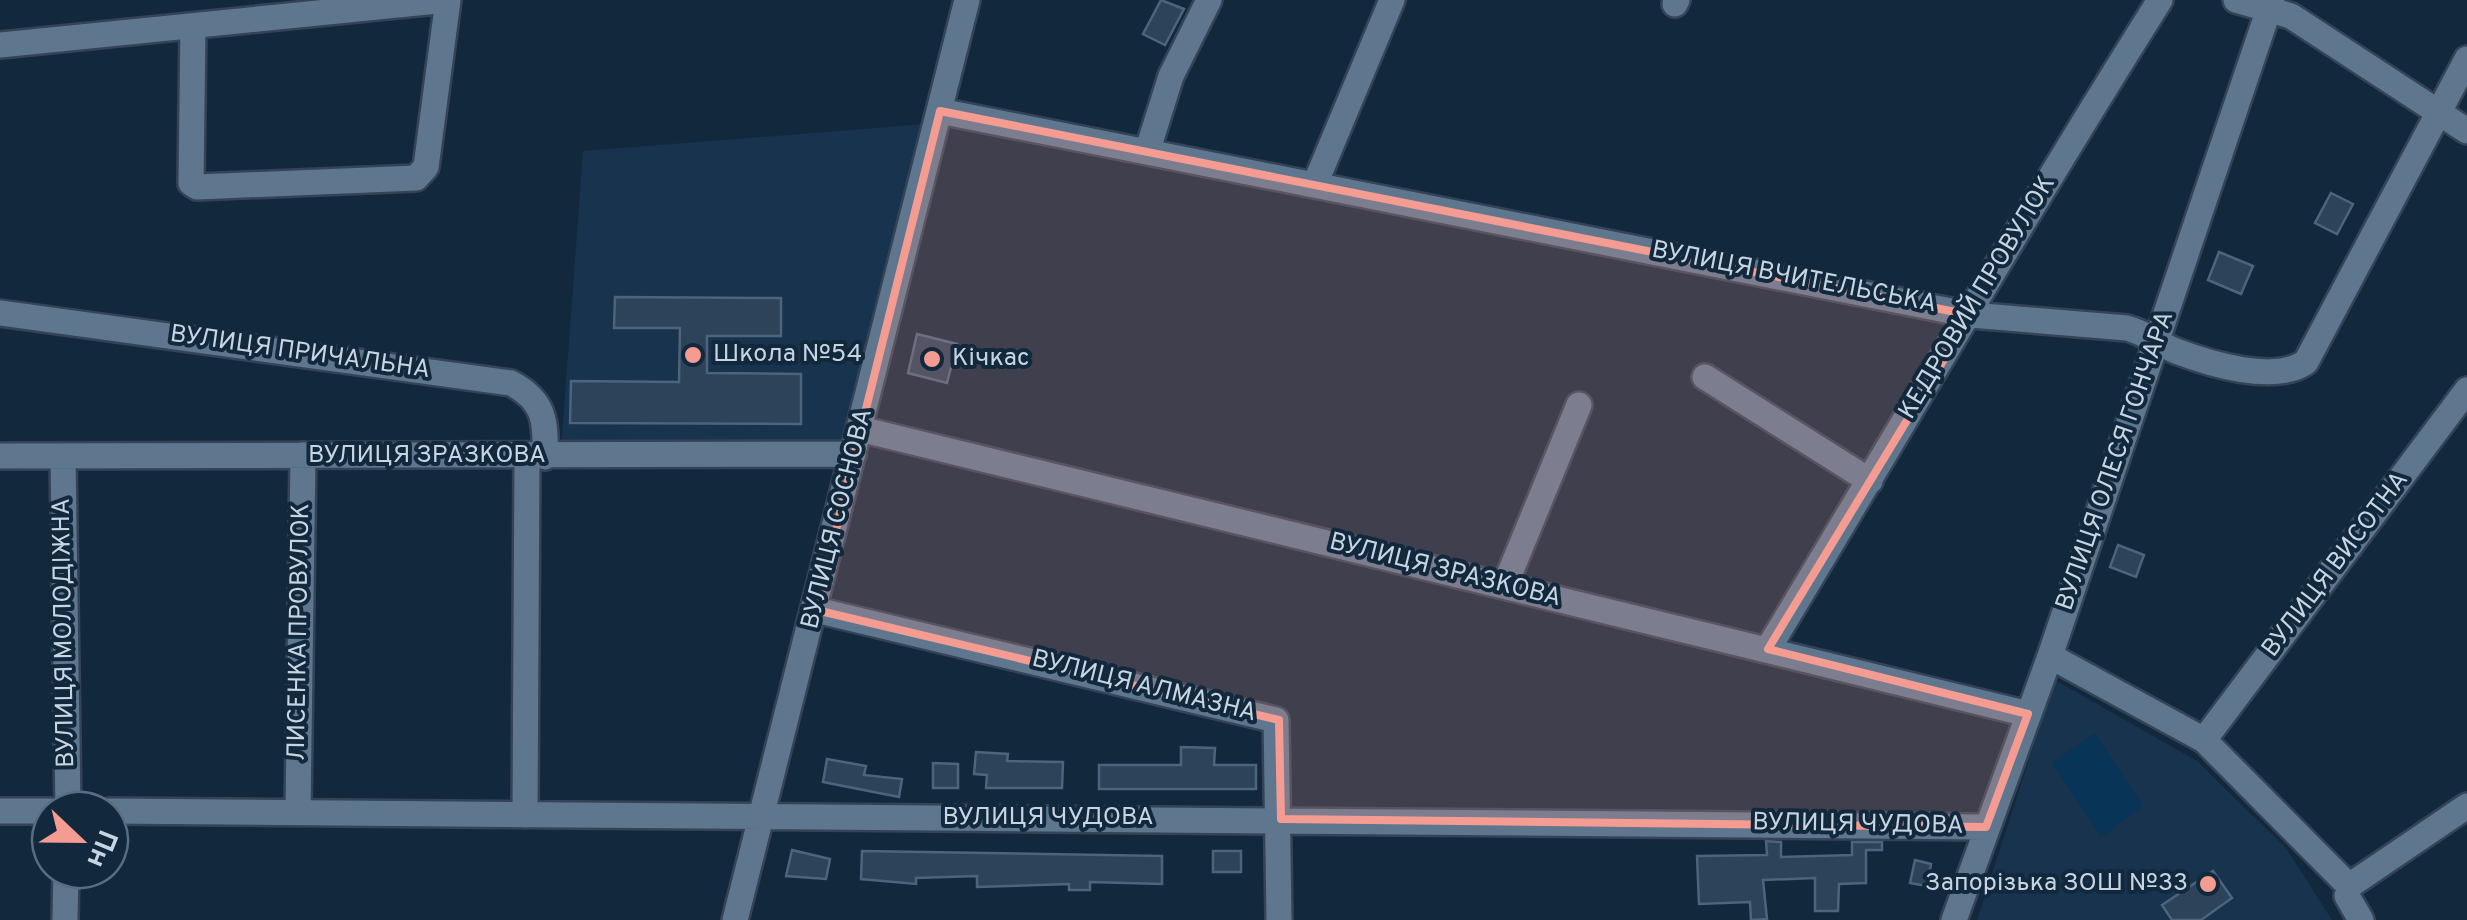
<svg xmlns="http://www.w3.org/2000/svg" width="2467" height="920" viewBox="0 0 2467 920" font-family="Overpass,sans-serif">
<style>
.built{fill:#18334d}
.green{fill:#083457}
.building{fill:#2c4359;stroke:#4c647c;stroke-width:2.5}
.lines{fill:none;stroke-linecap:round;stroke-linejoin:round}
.minor-casing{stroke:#344355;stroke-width:30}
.minor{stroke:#5e778f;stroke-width:25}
.marked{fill:#f59c92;fill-opacity:0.2;stroke:#f59c92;stroke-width:8;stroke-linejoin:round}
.poi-dot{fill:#f59c92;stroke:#12283d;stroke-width:4}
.labels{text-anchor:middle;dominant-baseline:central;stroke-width:8;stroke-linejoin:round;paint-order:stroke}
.street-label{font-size:25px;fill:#c7d4e2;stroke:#12283d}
.poi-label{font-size:25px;fill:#c7d4e2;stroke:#12283d;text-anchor:start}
</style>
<rect width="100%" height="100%" fill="#12283d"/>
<path class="built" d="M 926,124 L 847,446 L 561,449 L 583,151 Z
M 2055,680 L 2197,761 L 2286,848 L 2332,920 L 1977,920 Z"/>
<path class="green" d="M 2095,733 L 2143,806 L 2101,837 L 2052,763 Z"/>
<path class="building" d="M 1161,0 L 1184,9 L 1165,45 L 1143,34 Z
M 2331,193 L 2353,204 L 2337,234 L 2315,223 Z
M 2219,252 L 2253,266 L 2241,294 L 2208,280 Z
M 615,297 L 781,298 L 781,336 L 707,336 L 707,373 L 801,374 L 801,424 L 570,423 L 571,381 L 679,382 L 680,328 L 614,328 Z
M 917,334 L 957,344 L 947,383 L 908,373 Z
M 2118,545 L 2144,555 L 2136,577 L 2110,567 Z
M 1181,747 L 1215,748 L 1214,765 L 1256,765 L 1256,789 L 1099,789 L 1099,765 L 1181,765 Z
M 976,752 L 1008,754 L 1007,761 L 1063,762 L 1062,788 L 986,788 L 987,775 L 974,774 Z
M 827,759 L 866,766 L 864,775 L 902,779 L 899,797 L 823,782 Z
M 933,763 L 958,764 L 958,788 L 933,788 Z
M 1766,841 L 1781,842 L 1781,857 L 1852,855 L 1852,842 L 1882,842 L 1882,850 L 1866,850 L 1866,883 L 1839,884 L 1838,911 L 1815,911 L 1815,878 L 1763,880 L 1767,919 L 1751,920 L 1750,902 L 1699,904 L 1697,856 L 1767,855 Z
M 792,850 L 830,859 L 826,879 L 786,876 Z
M 862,851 L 1162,856 L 1162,884 L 1090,882 L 1090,890 L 1069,890 L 1069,884 L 977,887 L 977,876 L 916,878 L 916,884 L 861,879 Z
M 1213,851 L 1241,851 L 1241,872 L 1213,872 Z
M 1915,860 L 1931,864 L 1927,886 L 1910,883 Z
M 2213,871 L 2232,898 L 2201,920 L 2172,920 L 2162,905 Z"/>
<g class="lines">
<defs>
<path id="minor" d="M 2236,0 L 2291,16 L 2467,131
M 1675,4 L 1677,0
M 193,26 L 191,183 L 197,187 L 416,178 L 426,167 L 448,0
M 0,45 L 447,0
M 940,111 L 1971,315 L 2127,328 C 2146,333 2158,344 2176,351 C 2210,364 2275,384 2306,362 L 2467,59
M 1148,149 L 1171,76 L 1209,0
M 1315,184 L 1392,0
M 0,313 L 511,383 C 545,401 546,421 545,457
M 1705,377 L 1870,481
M 860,429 L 2028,714
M 0,456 L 853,454
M 63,456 L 68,810
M 1505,585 L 1579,405
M 816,610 L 1276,720 L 1279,920
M 1768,649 C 1899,432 2025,214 2160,0
M 2050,656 L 2204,740 L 2349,886 L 2347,896 L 2361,920
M 2204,740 L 2467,390
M 298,810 L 303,455
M 0,811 L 50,811
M 110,811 L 1986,827
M 525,815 L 527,457
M 2349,886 L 2467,806
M 65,920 L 66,870
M 735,920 L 967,0
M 1954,920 L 2050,656 L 2272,0"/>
</defs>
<use href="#minor" class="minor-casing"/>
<use href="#minor" class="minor"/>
</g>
<path class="marked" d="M 940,111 L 1971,315 L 1768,649 L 2028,714 L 1986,827 L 1281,819 L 1279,720 L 816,610 Z"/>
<g class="poi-dot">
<circle cx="693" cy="355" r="10"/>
<circle cx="932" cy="359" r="10"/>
<circle cx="2208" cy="884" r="10"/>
</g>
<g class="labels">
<g class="street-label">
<text transform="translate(1794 278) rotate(11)">ВУЛИЦЯ ВЧИТЕЛЬСЬКА</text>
<text transform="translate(1978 298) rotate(-59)">КЕДРОВИЙ ПРОВУЛОК</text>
<text transform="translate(300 353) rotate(8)">ВУЛИЦЯ ПРИЧАЛЬНА</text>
<text x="427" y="456">ВУЛИЦЯ ЗРАЗКОВА</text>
<text transform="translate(2116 461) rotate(-71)">ВУЛИЦЯ ОЛЕСЯ ГОНЧАРА</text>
<text transform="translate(838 519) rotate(-76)">ВУЛИЦЯ СОСНОВА</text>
<text transform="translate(2336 565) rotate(-53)">ВУЛИЦЯ ВИСОТНА</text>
<text transform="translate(1445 571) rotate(14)">ВУЛИЦЯ ЗРАЗКОВА</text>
<text transform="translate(300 632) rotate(-89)">ЛИСЕНКА ПРОВУЛОК</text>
<text transform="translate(65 633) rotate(-91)">ВУЛИЦЯ МОЛОДІЖНА</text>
<text transform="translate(1144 687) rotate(14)">ВУЛИЦЯ АЛМАЗНА</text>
<text x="1048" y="818">ВУЛИЦЯ ЧУДОВА</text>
<text transform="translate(1858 825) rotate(1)">ВУЛИЦЯ ЧУДОВА</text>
</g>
<g class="poi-label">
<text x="713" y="355">Школа №54</text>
<text x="952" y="359">Кічкас</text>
<text x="2188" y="884" text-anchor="end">Запорізька ЗОШ №33</text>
</g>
</g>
<g transform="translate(80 840) rotate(112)"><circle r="48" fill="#12283d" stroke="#5a6d7f" stroke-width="2.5"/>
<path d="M0-8L18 38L0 25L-18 38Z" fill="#f59c92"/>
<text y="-15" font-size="28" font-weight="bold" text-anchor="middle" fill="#c7d4e2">Пн</text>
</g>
</svg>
